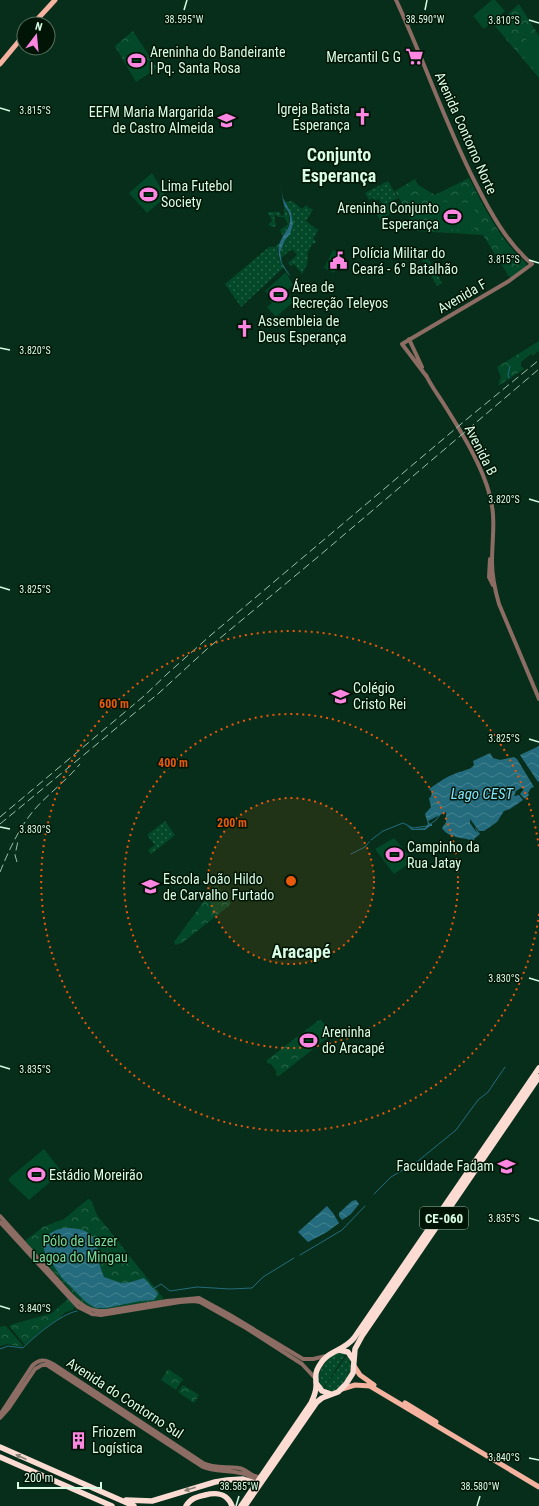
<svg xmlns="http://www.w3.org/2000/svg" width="539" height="1506" viewBox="0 0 539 1506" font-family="'Roboto Condensed',sans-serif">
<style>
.grass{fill:url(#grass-dots)}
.park{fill:url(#park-crowns)}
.garden{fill:#034929}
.water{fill:url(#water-waves)}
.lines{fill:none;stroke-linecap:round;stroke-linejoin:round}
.stream{stroke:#246c7d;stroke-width:1}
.minor{stroke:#8c6c63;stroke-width:4}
.major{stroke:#f4b29f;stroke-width:5}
.highway{stroke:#fcdbd2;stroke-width:5.5}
.rail{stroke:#9cc1aa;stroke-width:1;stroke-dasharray:8 4;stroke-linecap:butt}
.oneway{fill:#8b8276}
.ticks{fill:none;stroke:#d8fce4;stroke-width:1.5}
.ring{fill:none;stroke:#e8590c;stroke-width:2;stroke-dasharray:2 4}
.labels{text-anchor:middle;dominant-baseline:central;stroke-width:3;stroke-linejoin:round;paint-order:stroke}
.shield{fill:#001506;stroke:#97b7a1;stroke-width:1}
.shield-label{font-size:13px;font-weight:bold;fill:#d8fce4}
.poi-label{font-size:14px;fill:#d8fce4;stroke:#001506;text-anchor:start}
.street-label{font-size:14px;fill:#d8fce4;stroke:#001506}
.park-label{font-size:14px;fill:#79d9a0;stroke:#001506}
.water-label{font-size:15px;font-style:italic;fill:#82e3fc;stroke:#001506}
.district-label{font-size:18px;font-weight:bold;fill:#d8fce4;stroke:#001506}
.ticks-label{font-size:10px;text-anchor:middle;fill:#d8fce4;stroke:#001506;stroke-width:3;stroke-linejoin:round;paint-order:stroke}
.centre{fill:#e8590c;stroke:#001506;stroke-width:2}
.ring-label{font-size:12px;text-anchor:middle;font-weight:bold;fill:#e8590c;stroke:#001506;stroke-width:3;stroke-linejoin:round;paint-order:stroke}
</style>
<defs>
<pattern id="grass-dots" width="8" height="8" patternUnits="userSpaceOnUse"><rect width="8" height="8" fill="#034929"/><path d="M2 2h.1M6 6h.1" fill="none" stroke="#276448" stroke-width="1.8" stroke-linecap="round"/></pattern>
<pattern id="park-crowns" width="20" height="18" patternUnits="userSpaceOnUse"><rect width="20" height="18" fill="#034929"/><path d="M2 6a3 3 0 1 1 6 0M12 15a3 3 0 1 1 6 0" fill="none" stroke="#276448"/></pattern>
<pattern id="water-waves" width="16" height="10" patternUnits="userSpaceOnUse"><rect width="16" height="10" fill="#246c7d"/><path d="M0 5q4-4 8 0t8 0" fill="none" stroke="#43828f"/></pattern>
</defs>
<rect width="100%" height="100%" fill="#062e1a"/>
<path class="grass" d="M 388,181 L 398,198 L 383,206 L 379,199 L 375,201 L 374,198 L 369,200 L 365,193 Z
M 292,201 L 302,209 L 306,205 L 309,208 L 313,209 L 306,221 L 318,230 L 313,239 L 316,241 L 315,243 L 312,244 L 307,254 C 310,261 305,268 302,274 L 294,264 L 291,266 L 288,263 L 297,255 L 292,249 L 281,258 L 280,252 L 285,240 L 290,234 L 291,213 L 285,202 Z
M 284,205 C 291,215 291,227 283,236 L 280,230 L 288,224 L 284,217 L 278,217 L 276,215 L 274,215 L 276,226 L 273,227 L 268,225 L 272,221 L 270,215 L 267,214 L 269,212 L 280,212 L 281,216 L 284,215 Z
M 281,241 C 280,244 279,246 278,248 C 276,255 281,263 285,269 L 283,268 L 241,307 L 225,284 L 269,247 L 275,247 Z
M 422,248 L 442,283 L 437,286 L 417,251 Z
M 165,821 L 175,835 L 151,854 L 148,850 L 155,845 L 147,835 Z
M 338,1352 L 346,1354 L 323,1389 C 312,1374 325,1360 338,1352 Z
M 347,1355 C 357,1368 345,1388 331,1392 L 323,1390 Z"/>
<path class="park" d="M 519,4 L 539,36 L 539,78 L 495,26 Z
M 133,31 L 157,68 L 136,82 L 115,46 Z
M 469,178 C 484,207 501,242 526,263 L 526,269 L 510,278 L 483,235 L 417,231 L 395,191 L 415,179 L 418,185 L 435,195 Z
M 539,341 L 539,351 L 533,355 L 531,354 L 521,362 L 521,366 L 524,369 L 498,386 L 501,377 L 497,367 Z
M 215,886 L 217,886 L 231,903 L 230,905 L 182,943 L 175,945 L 174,942 Z
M 319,1020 L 321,1020 L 331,1033 L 331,1035 L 279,1076 L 277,1075 L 276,1074 L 277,1072 L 270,1063 L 268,1064 L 267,1062 L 267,1060 Z
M 88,1199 L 91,1200 L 97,1215 L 163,1298 L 162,1301 L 106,1309 C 96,1310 89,1308 81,1302 L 26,1242 L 26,1240 L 43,1227 L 64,1219 Z
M 68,1299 L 75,1306 L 72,1310 L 64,1313 L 61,1317 L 41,1331 L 25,1345 L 10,1327 L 10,1325 L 52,1313 Z
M 4,1326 L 6,1326 L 23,1346 L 22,1347 L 7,1344 L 0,1346 L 0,1327 Z
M 168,1369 L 183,1379 L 176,1390 L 161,1380 Z
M 183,1385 L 199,1395 L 194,1403 L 178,1392 Z"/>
<path class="garden" d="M 492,0 L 495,0 L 505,11 L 484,29 L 473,16 Z
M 531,36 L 539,45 L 539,75 L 516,47 Z
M 136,40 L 154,70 L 138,80 L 120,50 Z
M 152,173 L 166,197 L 147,213 L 129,193 Z
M 429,201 L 475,203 L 474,230 L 428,229 Z
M 390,203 L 395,211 L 380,220 L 375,211 Z
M 333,250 L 343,255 L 334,273 L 324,268 Z
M 286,272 L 293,285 L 286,291 L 293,302 L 276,317 L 267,307 L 272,303 L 270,301 L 272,299 L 265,291 Z
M 394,838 L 413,861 L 394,874 L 375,849 Z
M 318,1022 L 329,1035 L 299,1059 L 288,1045 Z
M 44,1149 L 62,1172 L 29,1200 L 9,1181 L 9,1178 Z"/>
<path class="water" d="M 280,183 L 283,198 L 291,213 L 293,224 L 290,234 L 285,240 L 280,252 L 282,263 L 291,277 C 281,266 274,252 282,238 C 286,231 290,228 290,219 C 290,213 287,210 284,205 C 282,198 282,190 280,183 Z
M 539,746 L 539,781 L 538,782 L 520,755 Z
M 490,753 L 493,758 L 500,760 L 514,757 L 517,759 L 534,787 L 531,788 L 528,793 L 529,795 L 525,799 L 520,794 L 524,789 L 521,788 L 516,791 L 514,796 L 519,795 L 523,800 L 510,809 L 504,811 L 497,822 L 484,831 L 479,831 L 470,819 L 470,823 L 477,833 L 475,827 L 480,834 L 475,838 L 473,841 C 464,837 449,839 442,828 L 446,822 L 446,812 L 428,821 L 430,824 L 432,824 L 432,826 L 430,826 L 425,830 L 412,830 L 407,826 L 414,829 L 425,828 L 428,824 L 425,814 L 431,807 L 429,798 L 431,797 L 432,792 L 429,789 C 441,781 448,775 463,771 C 468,769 471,769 474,765 L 473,761 Z
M 356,1200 L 359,1204 L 351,1214 L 342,1220 L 339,1216 L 339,1213 L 352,1201 Z
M 327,1206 L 333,1213 L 339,1223 L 327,1232 L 308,1242 L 298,1232 Z
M 64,1228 C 89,1228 97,1234 99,1259 C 99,1265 102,1272 104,1277 L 121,1283 L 131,1282 L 144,1278 L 158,1294 L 154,1300 L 140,1301 L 106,1308 L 97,1308 L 92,1306 L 86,1302 L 62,1278 L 45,1253 L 43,1245 L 46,1236 L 56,1230 Z"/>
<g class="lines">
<path class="stream" d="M 509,378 L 508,375 L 510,366
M 429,825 L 436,820 L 440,815
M 371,840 L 383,831 L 403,823 L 413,828 L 427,826
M 351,854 L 365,847 L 369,842
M 374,1194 L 391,1177 L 418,1161 L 456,1130 L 478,1100 L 488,1092 L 505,1067
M 300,1255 L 342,1230 L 365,1206
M 153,1289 L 161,1284 L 170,1291 L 197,1287 L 230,1289 L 252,1288 L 263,1277 L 294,1258
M 0,1349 L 8,1346 L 23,1348 C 35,1336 61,1314 77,1311"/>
<path class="minor" d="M 396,0 C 424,60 445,123 475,182 C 490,212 507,243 532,264 L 509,281 L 402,344 L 427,377
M 409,339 L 422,367
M 426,375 C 431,386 439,396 445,406 C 462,433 482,465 490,496 C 496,518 492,540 492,562 C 492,577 495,590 499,604 L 539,699
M 490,559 L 489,577 L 493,585
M 0,1216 L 71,1295 C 82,1306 90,1312 106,1311 L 167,1301 L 199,1298 L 230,1315 L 303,1359 L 313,1359 L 326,1356
M 0,1222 L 78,1307 L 92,1314 L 101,1315 L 180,1302 L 194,1301 L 200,1302 L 246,1328 L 302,1364 L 315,1378
M 0,1415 L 32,1366 C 39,1359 45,1359 53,1364 L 203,1463 C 214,1469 227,1466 239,1468 C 247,1469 252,1478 260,1477
M 0,1418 L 9,1408 L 35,1369 L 42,1365 L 47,1365 L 203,1467 C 218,1474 245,1467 256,1482"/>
<path class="major" d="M 33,24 L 55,0
M 0,64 L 24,35
M 354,1366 L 360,1375 L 374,1385
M 342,1389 L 355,1385 L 370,1386 L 539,1487
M 405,1403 L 436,1422"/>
<path class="highway" d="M 339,1350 L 348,1352 L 354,1361
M 316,1383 L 322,1391 L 331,1394
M 0,1447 L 134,1506
M 0,1457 L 112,1506
M 126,1500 L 152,1501 L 215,1482 L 227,1480 L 243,1479 L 255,1483
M 186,1506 C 191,1498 197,1497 205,1495 C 217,1492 227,1493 232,1506
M 241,1506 L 311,1403 C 314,1397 317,1390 316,1382 C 316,1378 315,1374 317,1370 C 326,1349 342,1353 354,1338 L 539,1068
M 245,1506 L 317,1402 L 322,1398 L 338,1392 L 346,1384 L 353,1373 L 355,1349 L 362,1336 L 539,1077"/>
<path class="rail" d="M 0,817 L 144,696 L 167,674 L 211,635 L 467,419 L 539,360
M 0,824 L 120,725 L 159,693 L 207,649 L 319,556 L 539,369
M 17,862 L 15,855 L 18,841
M 0,872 C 9,850 19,828 34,810 C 48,794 66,781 80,764"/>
</g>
<defs><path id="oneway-solid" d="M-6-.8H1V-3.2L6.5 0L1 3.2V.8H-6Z"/></defs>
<g class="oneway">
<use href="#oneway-solid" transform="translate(21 1457) rotate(-156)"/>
<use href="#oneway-solid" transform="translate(190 1489) rotate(163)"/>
</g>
<path class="ticks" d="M 184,10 L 187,0M 425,10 L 427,0M 529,20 L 539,23M 0,108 L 10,111M 529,260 L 539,263M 0,348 L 10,350M 529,499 L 539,502M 0,587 L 10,590M 529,739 L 539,742M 0,827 L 10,829M 529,978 L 539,981M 0,1066 L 10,1069M 529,1218 L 539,1221M 0,1306 L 10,1309M 529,1458 L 539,1460M 236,1506 L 239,1496M 477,1506 L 480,1496"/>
<circle cx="291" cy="881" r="83" fill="#e8590c" fill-opacity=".12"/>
<g class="ring">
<circle cx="291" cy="881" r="83"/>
<circle cx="291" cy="881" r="167"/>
<path d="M539 914A250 250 0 1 1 539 848"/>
</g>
<defs>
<symbol id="supermarket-bare" viewBox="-9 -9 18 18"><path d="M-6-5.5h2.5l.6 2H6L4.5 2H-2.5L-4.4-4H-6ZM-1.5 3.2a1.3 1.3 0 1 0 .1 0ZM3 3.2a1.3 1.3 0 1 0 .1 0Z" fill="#fd86e2" stroke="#001506" stroke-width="2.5" paint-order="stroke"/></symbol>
<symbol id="stadium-bare" viewBox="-9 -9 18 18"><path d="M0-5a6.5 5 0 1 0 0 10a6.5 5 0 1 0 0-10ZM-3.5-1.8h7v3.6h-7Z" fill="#fd86e2" stroke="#001506" stroke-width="2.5" paint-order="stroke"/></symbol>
<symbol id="church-bare" viewBox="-9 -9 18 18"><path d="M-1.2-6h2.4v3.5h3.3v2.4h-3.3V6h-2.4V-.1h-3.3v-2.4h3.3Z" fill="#fd86e2" stroke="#001506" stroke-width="2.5" paint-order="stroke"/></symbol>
<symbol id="school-bare" viewBox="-9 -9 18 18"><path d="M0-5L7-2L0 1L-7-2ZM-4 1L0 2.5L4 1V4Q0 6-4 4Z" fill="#fd86e2" stroke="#001506" stroke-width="2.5" paint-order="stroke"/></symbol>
<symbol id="civic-bare" viewBox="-9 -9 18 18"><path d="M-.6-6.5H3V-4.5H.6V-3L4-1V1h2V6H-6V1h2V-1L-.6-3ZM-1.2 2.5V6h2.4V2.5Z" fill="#fd86e2" stroke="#001506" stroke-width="2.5" paint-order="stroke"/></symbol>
<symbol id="university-bare" viewBox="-9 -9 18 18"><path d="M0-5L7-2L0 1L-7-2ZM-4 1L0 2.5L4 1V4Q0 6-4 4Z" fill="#fd86e2" stroke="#001506" stroke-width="2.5" paint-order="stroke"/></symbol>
<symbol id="building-bare" viewBox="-9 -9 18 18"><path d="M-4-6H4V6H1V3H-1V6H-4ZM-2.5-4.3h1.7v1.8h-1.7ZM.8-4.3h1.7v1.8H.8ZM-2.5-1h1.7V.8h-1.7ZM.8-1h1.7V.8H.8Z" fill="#fd86e2" stroke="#001506" stroke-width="2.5" paint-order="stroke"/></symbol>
</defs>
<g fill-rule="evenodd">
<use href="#supermarket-bare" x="402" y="44" width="25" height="25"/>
<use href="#stadium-bare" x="124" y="48" width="25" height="25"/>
<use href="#church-bare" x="350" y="104" width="25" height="25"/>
<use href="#school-bare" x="214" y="108" width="25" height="25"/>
<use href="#stadium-bare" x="136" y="182" width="25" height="25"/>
<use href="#stadium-bare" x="440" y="204" width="25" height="25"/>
<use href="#civic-bare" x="326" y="248" width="25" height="25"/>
<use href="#stadium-bare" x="266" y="282" width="25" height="25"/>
<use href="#church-bare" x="232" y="316" width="25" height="25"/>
<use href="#school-bare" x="328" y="684" width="25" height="25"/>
<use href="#stadium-bare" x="382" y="842" width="25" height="25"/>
<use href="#school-bare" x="138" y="874" width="25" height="25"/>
<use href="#stadium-bare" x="296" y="1028" width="25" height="25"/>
<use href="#university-bare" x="494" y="1154" width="25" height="25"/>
<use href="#stadium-bare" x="24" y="1162" width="25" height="25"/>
<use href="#building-bare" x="66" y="1428" width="25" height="25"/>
</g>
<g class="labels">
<rect class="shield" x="420" y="1207" width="48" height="22" rx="3"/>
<g class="shield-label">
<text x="444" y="1218">CE-060</text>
</g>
<g class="poi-label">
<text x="150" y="52">Areninha do Bandeirante<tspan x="150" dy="16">| Pq. Santa Rosa</tspan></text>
<text x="401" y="57" text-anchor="end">Mercantil G G</text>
<text x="350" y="109" text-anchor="end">Igreja Batista<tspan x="350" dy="16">Esperança</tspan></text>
<text x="214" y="112" text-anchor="end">EEFM Maria Margarida<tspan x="214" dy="16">de Castro Almeida</tspan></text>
<text x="161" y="186">Lima Futebol<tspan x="161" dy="16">Society</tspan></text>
<text x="439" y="208" text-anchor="end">Areninha Conjunto<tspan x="439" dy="16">Esperança</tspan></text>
<text x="352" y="253">Polícia Militar do<tspan x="352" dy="16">Ceará - 6° Batalhão</tspan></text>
<text x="292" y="287">Área de<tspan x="292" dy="16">Recreção Teleyos</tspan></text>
<text x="258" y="321">Assembleia de<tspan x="258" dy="16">Deus Esperança</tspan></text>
<text x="353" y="688">Colégio<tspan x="353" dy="16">Cristo Rei</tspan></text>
<text x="407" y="847">Campinho da<tspan x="407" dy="16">Rua Jatay</tspan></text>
<text x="163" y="879">Escola João Hildo<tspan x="163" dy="16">de Carvalho Furtado</tspan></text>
<text x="322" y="1032">Areninha<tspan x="322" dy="16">do Aracapé</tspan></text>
<text x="494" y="1166" text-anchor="end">Faculdade Fadam</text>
<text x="49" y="1175">Estádio Moreirão</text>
<text x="92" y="1432">Friozem<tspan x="92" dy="16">Logística</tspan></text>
</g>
<g class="street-label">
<text transform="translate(466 133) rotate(66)">Avenida Contorno Norte</text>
<text transform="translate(462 296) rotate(-30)">Avenida F</text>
<text transform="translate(481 450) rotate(63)">Avenida B</text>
<text transform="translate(125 1398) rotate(33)">Avenida do Contorno Sul</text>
</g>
<g class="park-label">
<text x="80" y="1241">Pólo de Lazer<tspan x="80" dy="16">Lagoa do Mingau</tspan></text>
</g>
<g class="water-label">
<text x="482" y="794">Lago CEST</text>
</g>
<g class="district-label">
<text x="339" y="154">Conjunto<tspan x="339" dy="21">Esperança</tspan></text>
<text x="301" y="951">Aracapé</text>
</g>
</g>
<g class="ticks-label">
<text x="184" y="23">38.595°W</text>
<text x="425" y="23">38.590°W</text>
<text x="504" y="24">3.810°S</text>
<text x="35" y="114">3.815°S</text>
<text x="504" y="263">3.815°S</text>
<text x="35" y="354">3.820°S</text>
<text x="504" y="503">3.820°S</text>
<text x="35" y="593">3.825°S</text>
<text x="504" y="742">3.825°S</text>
<text x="35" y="833">3.830°S</text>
<text x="504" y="982">3.830°S</text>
<text x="35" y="1073">3.835°S</text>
<text x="504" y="1222">3.835°S</text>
<text x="35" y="1312">3.840°S</text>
<text x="504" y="1461">3.840°S</text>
<text x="239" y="1490">38.585°W</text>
<text x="480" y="1490">38.580°W</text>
</g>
<circle cx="291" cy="881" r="6" class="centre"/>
<g class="ring-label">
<text x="114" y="708">600 m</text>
<text x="173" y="767">400 m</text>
<text x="232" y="827">200 m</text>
</g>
<g transform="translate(36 36) rotate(16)"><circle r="19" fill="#001506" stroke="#56715f"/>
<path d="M0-3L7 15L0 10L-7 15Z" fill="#fd86e2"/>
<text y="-6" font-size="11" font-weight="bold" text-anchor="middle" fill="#d8fce4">N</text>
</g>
<path d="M18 1482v6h83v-6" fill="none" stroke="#d8fce4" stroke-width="2"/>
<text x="24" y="1482" font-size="12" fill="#d8fce4" stroke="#001506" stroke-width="3" paint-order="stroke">200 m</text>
</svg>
